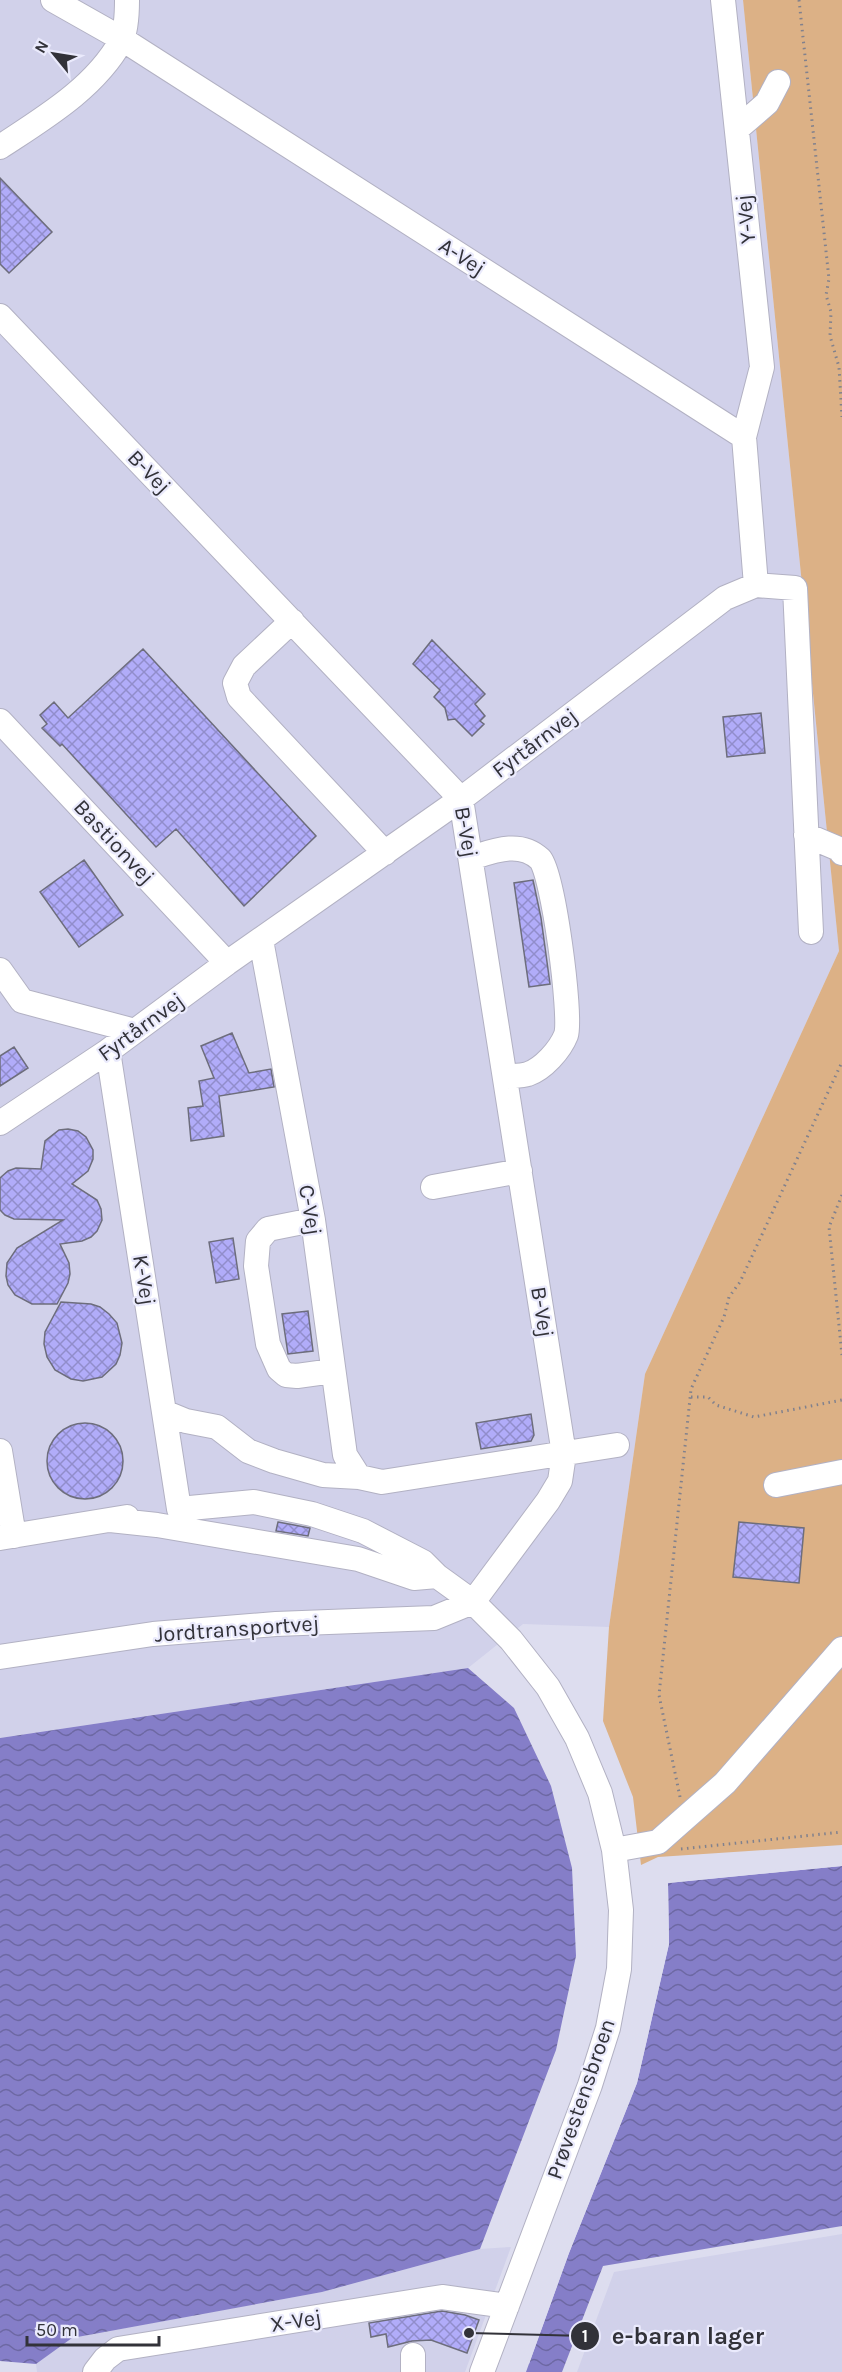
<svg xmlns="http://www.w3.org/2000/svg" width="842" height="2372" viewBox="0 0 842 2372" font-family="Karla,sans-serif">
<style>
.built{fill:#d1d1ea}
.grass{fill:#dcb186}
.water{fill:url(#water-waves)}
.pier{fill:#ddddef}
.building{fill:url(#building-cross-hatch);stroke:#6d6d7c;stroke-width:1.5}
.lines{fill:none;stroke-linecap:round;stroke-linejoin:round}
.minor-casing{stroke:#b2b1c3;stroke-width:26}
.path{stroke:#81818d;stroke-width:3;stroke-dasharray:1.5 4.5;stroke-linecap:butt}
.minor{stroke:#fff;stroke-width:24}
.labels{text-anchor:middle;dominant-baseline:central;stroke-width:4.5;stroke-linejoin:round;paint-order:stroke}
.street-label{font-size:22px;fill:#323239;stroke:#eaeafc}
.leader{fill:none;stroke:#323239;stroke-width:2}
.callout-dot{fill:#323239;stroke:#eaeafc;stroke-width:2}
.mark-label{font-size:18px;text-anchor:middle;font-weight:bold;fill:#fff}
.callout-label{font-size:24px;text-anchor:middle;font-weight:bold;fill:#323239;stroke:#eaeafc;stroke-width:4.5;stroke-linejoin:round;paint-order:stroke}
</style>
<defs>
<pattern id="water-waves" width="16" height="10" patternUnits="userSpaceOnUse" patternTransform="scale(1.5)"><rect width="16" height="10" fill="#857ec8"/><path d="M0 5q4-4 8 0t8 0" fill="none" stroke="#6d68a3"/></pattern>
<pattern id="building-cross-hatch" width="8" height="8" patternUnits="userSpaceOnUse" patternTransform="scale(1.5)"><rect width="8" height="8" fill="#b1acf9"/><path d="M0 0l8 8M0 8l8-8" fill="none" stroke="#918dcb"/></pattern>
</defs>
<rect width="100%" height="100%" fill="#ddddef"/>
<path class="built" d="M 0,0 L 743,0 L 839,951 L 645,1374 L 609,1627 L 523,1624 L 468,1668 L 0,1738 Z
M 842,2234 L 842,2372 L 577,2372 L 614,2272 Z
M 511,2247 L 465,2372 L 37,2372 L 36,2364 L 71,2338 L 322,2292 L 480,2249 Z"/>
<path class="grass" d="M 743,0 L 842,0 L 842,1845 L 658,1857 L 641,1865 L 633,1797 L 603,1721 L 609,1627 L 645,1374 L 839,951 Z"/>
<path class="water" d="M 468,1668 L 514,1708 L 551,1786 L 572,1868 L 576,1956 L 556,2050 L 480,2249 L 322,2292 L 72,2338 L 36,2364 L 0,2361 L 0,1738 Z
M 842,1866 L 842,2226 L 603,2266 L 562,2372 L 526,2372 L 569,2253 L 637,2083 L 669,1944 L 668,1883 Z"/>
<path class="pier" d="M 842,1863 L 842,1866 L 668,1883 L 669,1944 L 637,2083 L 569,2253 L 529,2364 L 526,2363 L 567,2252 L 634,2082 L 666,1943 L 665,1881 Z"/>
<path class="building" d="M 0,178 L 52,232 L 9,273 L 0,264 Z
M 432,640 L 485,694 L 475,704 L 485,716 L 480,721 L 484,724 L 472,736 L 455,719 L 448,720 L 445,708 L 434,697 L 440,690 L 413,664 Z
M 143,649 L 316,836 L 244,906 L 176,829 L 156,847 L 62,744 L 60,746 L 42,728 L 47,724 L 40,715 L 54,702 L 68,718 Z
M 761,713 L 765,753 L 727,757 L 723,717 Z
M 84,860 L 123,915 L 79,947 L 40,892 Z
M 533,880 L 541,918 L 550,984 L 529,987 L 514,883 Z
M 232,1033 L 249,1073 L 271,1069 L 274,1087 L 219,1096 L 224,1136 L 191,1141 L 188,1108 L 203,1106 L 199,1081 L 214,1078 L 201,1046 Z
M 14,1047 L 28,1068 L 0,1086 L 0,1056 Z
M 68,1129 L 78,1131 L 86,1137 L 93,1150 L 93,1159 L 88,1171 L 72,1184 L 97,1200 L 101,1209 L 102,1220 L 97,1231 L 91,1237 L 82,1241 L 60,1244 L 69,1263 L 70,1274 L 68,1283 L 57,1304 L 32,1304 L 15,1295 L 8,1285 L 6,1276 L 7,1263 L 17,1248 L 63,1220 L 14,1219 L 5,1215 L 0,1210 L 0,1178 L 8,1171 L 16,1168 L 41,1169 L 45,1141 L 59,1130 Z
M 233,1238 L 239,1279 L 216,1283 L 209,1242 Z
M 61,1302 L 91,1304 L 100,1307 L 109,1314 L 117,1323 L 122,1343 L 120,1355 L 116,1364 L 102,1377 L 83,1381 L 71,1379 L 55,1370 L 47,1357 L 44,1344 L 45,1332 Z
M 308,1311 L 313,1351 L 288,1354 L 282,1314 Z
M 531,1414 L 534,1435 L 531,1441 L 481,1449 L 476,1423 Z
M47 1461a38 38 0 1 1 76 0a38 38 0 1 1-76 0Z
M 278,1522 L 310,1528 L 308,1536 L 276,1531 Z
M 739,1522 L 804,1528 L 799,1583 L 733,1577 Z
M 442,2311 L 465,2315 L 479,2320 L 467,2353 L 431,2340 L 412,2341 L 388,2347 L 386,2334 L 371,2337 L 369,2323 Z"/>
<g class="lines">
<defs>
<path id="minor" d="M 53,0 L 122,39 L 744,437 L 756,585
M 723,0 L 762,367 L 744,437
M 737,129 L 767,103 L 778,82
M 0,147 C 44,118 95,88 121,41 C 126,31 127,11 127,0
M 0,316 L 461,799 L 564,1454 L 560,1481 L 548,1501 L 473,1602
M 292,621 L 244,666 L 235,683 L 239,697 L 385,853
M 0,721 L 227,963
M 806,835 L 839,849 L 842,853
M 471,858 C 493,851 520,840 540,859 C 553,872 572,1016 566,1035 C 560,1050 543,1069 528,1074 C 521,1076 512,1076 505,1077
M 261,940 L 313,1220 L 345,1455 L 359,1477
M 0,970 L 22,1001 L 135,1031
M 108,1051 L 179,1509 L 254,1502 L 312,1514 L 363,1531 L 423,1562 L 437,1576
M 0,1123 L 108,1051 L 227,963 L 461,799 L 725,598 L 756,585 L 795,588 L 811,932
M 433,1187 L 520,1171
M 313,1220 L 268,1229 L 258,1241 L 256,1266 L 268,1344 L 279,1369 L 286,1375 L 297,1376 L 333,1371
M 164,1412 L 186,1421 L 217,1427 L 248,1451 L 274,1461 L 323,1475 L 359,1477 L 382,1482 L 617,1445
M 0,1451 L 14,1536
M 776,1485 L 842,1472
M 110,1520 L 157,1525 L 358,1559 L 414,1578 L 437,1576 L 473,1602 L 511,1640 L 548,1687 L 577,1738 L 600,1793 L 614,1850 L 621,1910 L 619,1969 L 608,2028 L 590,2085 L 482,2372
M 0,1538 L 127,1517
M 0,1657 L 153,1634 L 276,1624 L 434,1618 L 473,1602
M 614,1850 L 658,1842 L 684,1819 L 725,1783 L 842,1649
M 413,2355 L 413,2372
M 95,2372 L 105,2359 L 118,2349 L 442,2297 L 507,2306"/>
</defs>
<use href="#minor" class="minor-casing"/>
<path class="path" d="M 799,0 L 829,279 L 826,295 L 831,312 L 830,336 L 839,367 L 842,417
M 842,1195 L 829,1227 L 842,1355
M 691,1397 L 708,1397 L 716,1405 L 754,1417 L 842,1400
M 680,1797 L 659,1695 L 691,1389 L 724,1317 L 729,1297 L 740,1282 L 842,1062
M 681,1849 L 842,1832"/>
<use href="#minor" class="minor"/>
</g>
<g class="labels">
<g class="street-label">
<text transform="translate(746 219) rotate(-96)">Y-Vej</text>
<text transform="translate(462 257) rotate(33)">A-Vej</text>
<text transform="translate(149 472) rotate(46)">B-Vej</text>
<text transform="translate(535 743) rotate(-37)">Fyrtårnvej</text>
<text transform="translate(466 832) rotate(80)">B-Vej</text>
<text transform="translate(114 842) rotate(47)">Bastionvej</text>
<text transform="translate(141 1027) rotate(-36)">Fyrtårnvej</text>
<text transform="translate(310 1210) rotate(81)">C-Vej</text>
<text transform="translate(144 1280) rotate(81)">K-Vej</text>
<text transform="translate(542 1312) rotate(81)">B-Vej</text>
<text transform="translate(237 1629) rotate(-4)">Jordtransportvej</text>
<text transform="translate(581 2099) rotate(-71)">Prøvestensbroen</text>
<text transform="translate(296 2321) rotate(-9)">X-Vej</text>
</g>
</g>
<path class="leader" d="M469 2333L585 2336"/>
<g class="callout-dot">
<circle cx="469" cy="2333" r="6"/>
<circle cx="585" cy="2336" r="15"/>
</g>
<g class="mark-label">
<text x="585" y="2342">1</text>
</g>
<g class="callout-label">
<text x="688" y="2344">e-baran lager</text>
</g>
<g transform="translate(54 54) rotate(300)" stroke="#eaeafc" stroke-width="4.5" paint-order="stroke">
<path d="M0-4.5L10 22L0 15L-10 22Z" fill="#323239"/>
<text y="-9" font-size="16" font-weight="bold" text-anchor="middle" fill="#323239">N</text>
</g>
<path d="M27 2336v9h132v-9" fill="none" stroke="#323239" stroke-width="3"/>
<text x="36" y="2336" font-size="18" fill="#323239" stroke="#eaeafc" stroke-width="4.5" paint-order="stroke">50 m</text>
</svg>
